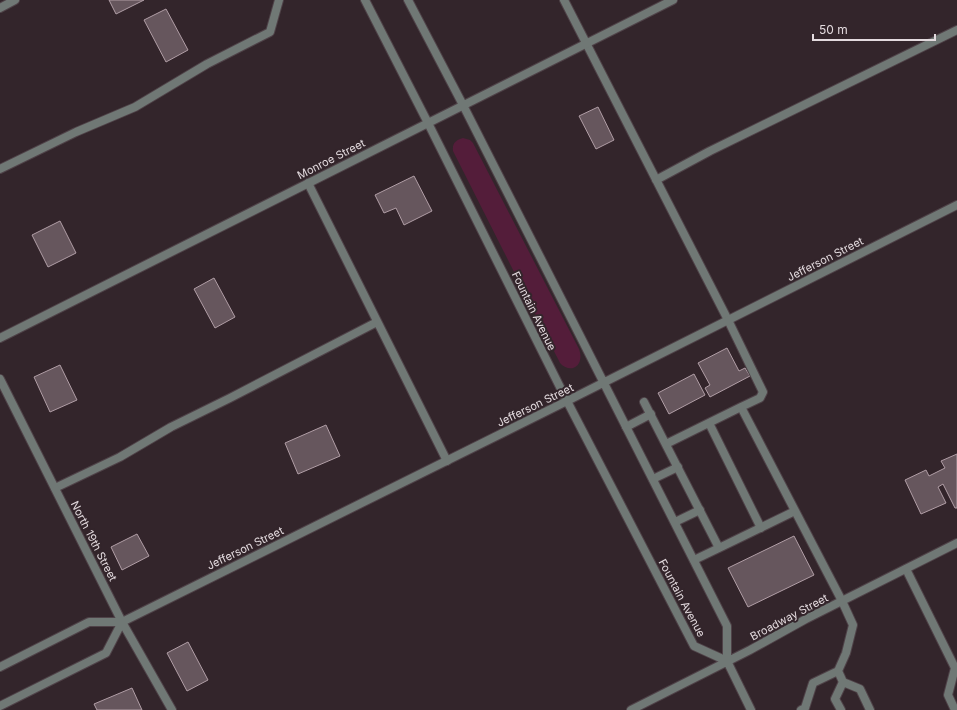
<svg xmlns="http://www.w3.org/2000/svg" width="957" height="710" viewBox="0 0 957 710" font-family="Inter,sans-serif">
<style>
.green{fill:#541d3a}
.building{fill:#66565d;stroke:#b19ea6}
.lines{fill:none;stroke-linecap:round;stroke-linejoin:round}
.service-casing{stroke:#4f4248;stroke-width:10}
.minor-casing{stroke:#4f4248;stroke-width:10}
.service{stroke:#707875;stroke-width:8}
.minor{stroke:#707875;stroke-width:8}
.labels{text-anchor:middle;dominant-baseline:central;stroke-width:4;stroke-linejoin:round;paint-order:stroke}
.street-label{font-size:11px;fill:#e3dade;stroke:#33252b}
</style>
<rect width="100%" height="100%" fill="#33252b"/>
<path class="green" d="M 463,138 L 470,140 L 473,143 L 579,349 C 585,365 571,375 560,363 L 453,151 C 452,143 456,140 463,138 Z"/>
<path class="building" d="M 109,0 L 144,0 L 116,14 Z
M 166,9 L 188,50 L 166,62 L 144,20 Z
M 598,107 L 614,140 L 596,149 L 579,116 Z
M 414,176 L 432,211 L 404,225 L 396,208 L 384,213 L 375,195 Z
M 60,221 L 76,253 L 48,267 L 32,235 Z
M 214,278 L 235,317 L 215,328 L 194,289 Z
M 727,348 L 739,371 L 745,368 L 750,376 L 710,397 L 705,388 L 710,385 L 698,363 Z
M 60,365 L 77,400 L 50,412 L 34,377 Z
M 694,374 L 705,395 L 669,414 L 658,393 Z
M 326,425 L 340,456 L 298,474 L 285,443 Z
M 957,454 L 957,508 L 955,508 L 943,484 L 938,487 L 946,503 L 921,514 L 905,480 L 926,470 L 929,476 L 945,468 L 941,461 Z
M 137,534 L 149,556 L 122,570 L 111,547 Z
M 794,536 L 814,575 L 748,607 L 728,568 Z
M 188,642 L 208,680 L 187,691 L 167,653 Z
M 132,688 L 142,710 L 97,710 L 94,704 Z"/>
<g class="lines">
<defs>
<path id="service" d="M 564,0 L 728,320 L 763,392 L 760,398 L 741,407
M 0,169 L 76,132 L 135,107 L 207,64 L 270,32 L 279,0
M 656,180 L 710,151 L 957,30
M 308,183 L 447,461
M 644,402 L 719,548 L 795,511
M 709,423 L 761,528
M 626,427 L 651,414
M 666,444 L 741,407 L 842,601 L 853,625 L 846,653 L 838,671 L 813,683 L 805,708 L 801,710
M 653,479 L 678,467
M 55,488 L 120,457 L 171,427 L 230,398 L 377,322
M 675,522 L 700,510
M 694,560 L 719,548
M 906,569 L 955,668 L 948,695 L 955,710
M 838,671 L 843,682 L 860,689 L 870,710
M 841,710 L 835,699 L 843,682"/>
<path id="minor" d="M 365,0 L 428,123 L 567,401 L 694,646 L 727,661
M 408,0 L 463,105 L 727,626 L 727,661 L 751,710
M 0,8 L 15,0
M 0,338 L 673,0
M 0,379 L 122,622 L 172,710
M 0,667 L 89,622 L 122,622 L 567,401 L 957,205
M 0,706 L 106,653 L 122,622
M 631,710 L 750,650 L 806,619 L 957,543"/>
</defs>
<use href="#service" class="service-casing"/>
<use href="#minor" class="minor-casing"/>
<use href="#service" class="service"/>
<use href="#minor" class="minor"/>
</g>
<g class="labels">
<g class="street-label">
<text transform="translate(331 159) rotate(-27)">Monroe Street</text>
<text transform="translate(825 259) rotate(-27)">Jefferson Street</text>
<text transform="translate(534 311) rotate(64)">Fountain Avenue</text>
<text transform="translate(535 405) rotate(-26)">Jefferson Street</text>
<text transform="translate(94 541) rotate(63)">North 19th Street</text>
<text transform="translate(245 548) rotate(-26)">Jefferson Street</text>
<text transform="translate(682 598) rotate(62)">Fountain Avenue</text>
<text transform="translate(789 617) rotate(-28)">Broadway Street</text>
</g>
</g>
<path d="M813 34v6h122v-6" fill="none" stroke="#e3dade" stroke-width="2"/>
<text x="819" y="34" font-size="12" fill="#e3dade" stroke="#33252b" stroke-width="3" paint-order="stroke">50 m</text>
</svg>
